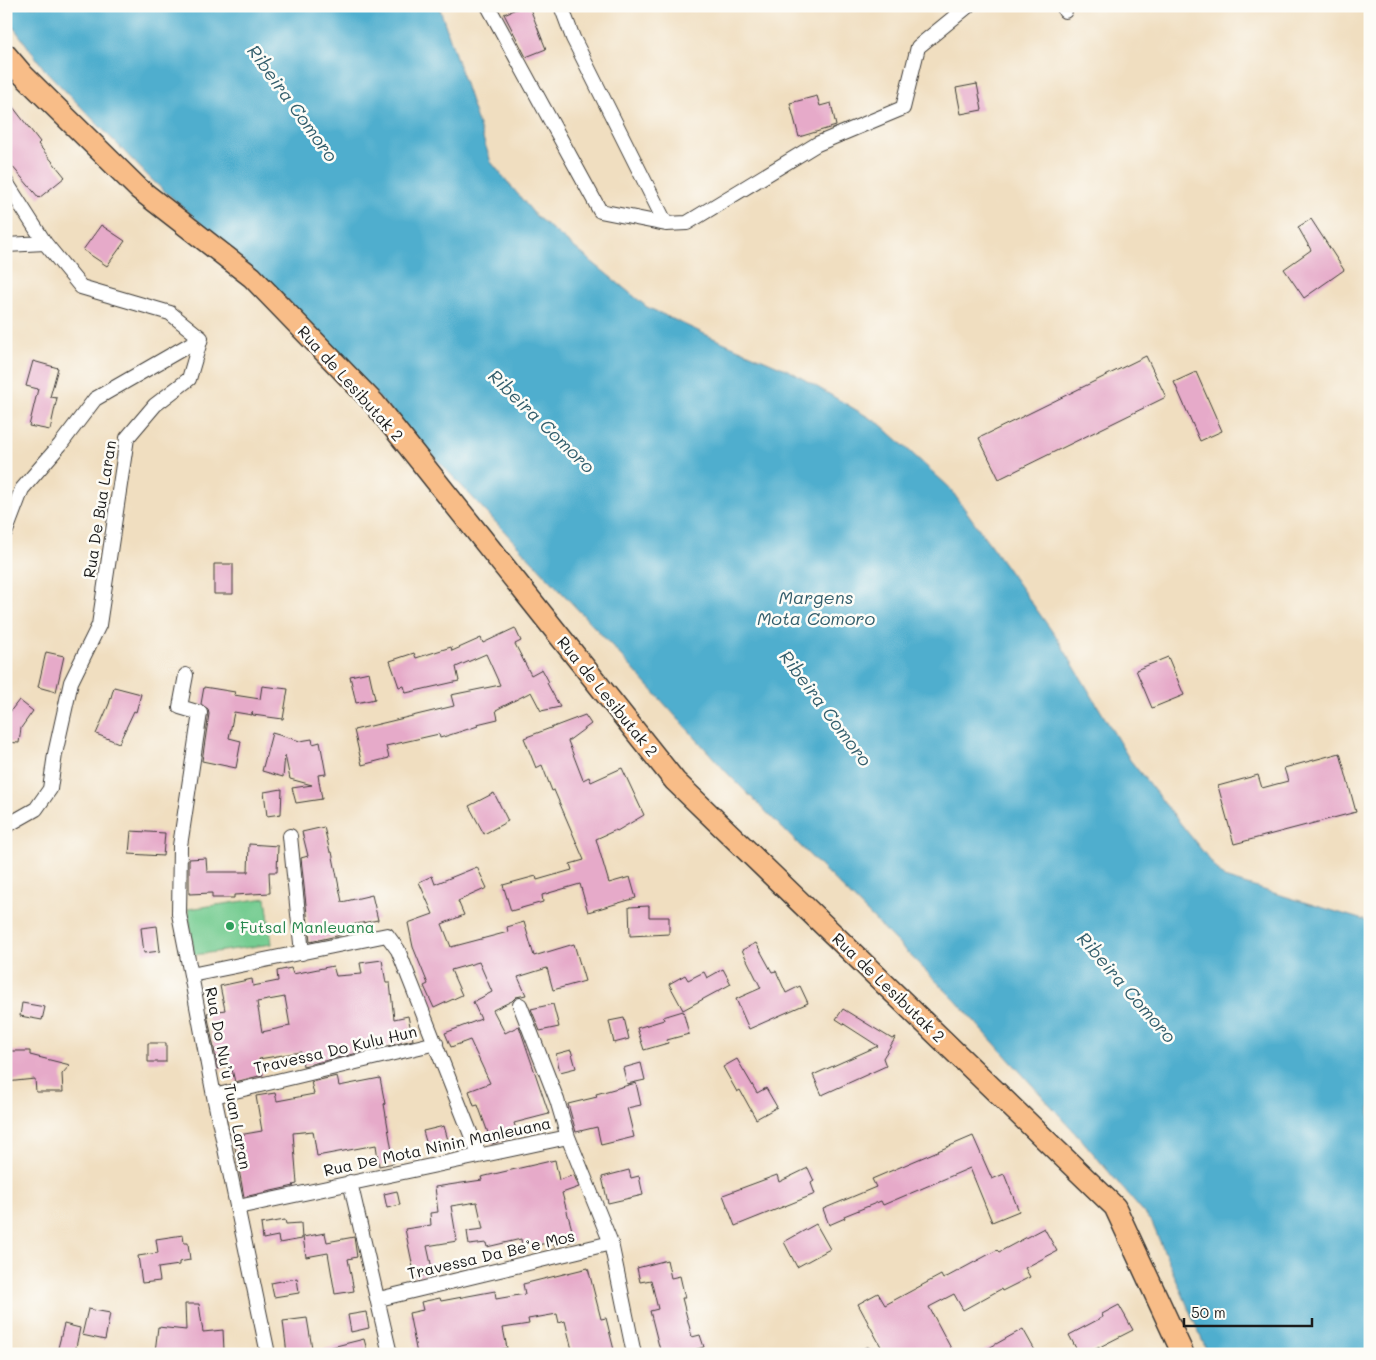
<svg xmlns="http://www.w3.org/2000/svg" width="1376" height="1360" viewBox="0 0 1376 1360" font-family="Mali,sans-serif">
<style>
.green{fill:#75cc91;stroke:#487456}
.water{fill:#4faece;stroke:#366575}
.building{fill:#e6aac9;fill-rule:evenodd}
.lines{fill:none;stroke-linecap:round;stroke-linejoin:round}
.service-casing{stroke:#3c3935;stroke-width:9}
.minor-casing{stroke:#3c3935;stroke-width:16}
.primary-casing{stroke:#3c3935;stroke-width:24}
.service{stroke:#fff;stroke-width:7}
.minor{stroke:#fff;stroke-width:14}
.primary{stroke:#f8bd88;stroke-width:21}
.leisure-dot{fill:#2e9e5b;stroke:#fdfcf7;stroke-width:2}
.labels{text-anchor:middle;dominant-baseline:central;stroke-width:5;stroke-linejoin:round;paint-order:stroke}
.street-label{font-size:16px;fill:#1c1c1c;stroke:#fdfcf7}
.leisure-label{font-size:16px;fill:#27864d;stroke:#fdfcf7;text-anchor:start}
.water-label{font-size:18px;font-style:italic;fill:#335e6c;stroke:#fdfcf7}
</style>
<rect width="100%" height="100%" fill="#fdfcf7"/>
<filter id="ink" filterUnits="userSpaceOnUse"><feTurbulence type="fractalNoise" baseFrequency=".02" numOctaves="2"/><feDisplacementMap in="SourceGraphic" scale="10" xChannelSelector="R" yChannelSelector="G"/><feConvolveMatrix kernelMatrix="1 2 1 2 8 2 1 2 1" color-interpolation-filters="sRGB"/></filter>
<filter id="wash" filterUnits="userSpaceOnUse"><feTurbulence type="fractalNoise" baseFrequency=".0096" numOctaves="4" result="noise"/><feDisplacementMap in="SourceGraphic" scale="20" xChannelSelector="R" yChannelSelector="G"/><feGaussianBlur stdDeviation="1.12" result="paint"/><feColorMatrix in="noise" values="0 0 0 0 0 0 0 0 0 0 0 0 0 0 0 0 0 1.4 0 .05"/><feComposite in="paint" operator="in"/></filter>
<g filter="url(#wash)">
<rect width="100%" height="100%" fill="#f0dec0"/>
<path class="green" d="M 266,898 L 272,944 L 194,955 L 188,909 Z"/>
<path class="water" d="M 6,6 L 439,6 L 491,162 L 536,216 L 647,307 L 711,337 L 790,371 L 880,424 L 949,487 L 1059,641 L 1130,760 L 1224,878 L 1370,922 L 1370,1354 L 1208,1354 L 1152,1223 L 1082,1140 L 956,1001 L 729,775 L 613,647 L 287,300 L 152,180 L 45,70 L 6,17 Z"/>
<g id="blocks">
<path class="building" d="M 523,6 L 529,6 L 546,49 L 526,57 L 504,14 Z
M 977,84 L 982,110 L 961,114 L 956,88 Z
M 817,96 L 820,106 L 831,103 L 836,126 L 799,137 L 790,103 Z
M 6,98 L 40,142 L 38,144 L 65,177 L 39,198 L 6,159 Z
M 1311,219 L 1344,270 L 1304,298 L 1284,269 L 1311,250 L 1298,227 Z
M 101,225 L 125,241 L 107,266 L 83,250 Z
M 1146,356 L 1166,397 L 999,479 L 979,438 Z
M 33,361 L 58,368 L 50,397 L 57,398 L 50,430 L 29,426 L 38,389 L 26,386 Z
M 1196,372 L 1222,431 L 1200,441 L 1174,382 Z
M 214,564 L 233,564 L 233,594 L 214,594 Z
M 515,628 L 521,641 L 515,644 L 531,675 L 542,669 L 549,682 L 547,683 L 560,707 L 541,711 L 531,692 L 496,710 L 498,719 L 477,724 L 478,726 L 440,738 L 439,734 L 386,746 L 389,758 L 362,765 L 354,730 L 454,706 L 451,695 L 500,685 L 486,654 L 456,667 L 459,681 L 406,693 L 404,686 L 399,687 L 390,661 L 414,653 L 416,658 L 451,647 L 452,651 L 481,638 L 483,643 Z
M 46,652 L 64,656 L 56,692 L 38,687 Z
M 1168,657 L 1184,695 L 1152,708 L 1136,670 Z
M 369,672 L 375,699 L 356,703 L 350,676 Z
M 262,686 L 288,689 L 283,719 L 253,715 L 252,712 L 252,715 L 234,712 L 229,738 L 241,741 L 236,768 L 202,761 L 209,714 L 208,709 L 201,704 L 204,687 L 235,692 L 234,695 L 260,699 Z
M 114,687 L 141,694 L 136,712 L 134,711 L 119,743 L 96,734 L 109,704 Z
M 19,700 L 33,711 L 21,728 L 19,743 L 6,742 L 6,717 Z
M 585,715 L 591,724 L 568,741 L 583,780 L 589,777 L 591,782 L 622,768 L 644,815 L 617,831 L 616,830 L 596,839 L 609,883 L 630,877 L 636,898 L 588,912 L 580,884 L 542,895 L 543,902 L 511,911 L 503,885 L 536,876 L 537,880 L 572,870 L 570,864 L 584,860 L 554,790 L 552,791 L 542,765 L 536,768 L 524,738 Z
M 272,733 L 300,741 L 312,739 L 313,744 L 320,742 L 326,774 L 318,775 L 322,799 L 296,803 L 292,788 L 312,785 L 290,779 L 285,755 L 283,777 L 262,771 Z
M 1340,753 L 1356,812 L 1234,844 L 1218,786 L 1258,775 L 1262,788 L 1288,781 L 1284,768 Z
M 282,789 L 281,814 L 267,816 L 264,792 Z
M 494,793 L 508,821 L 484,834 L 469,806 Z
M 324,827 L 330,852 L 332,852 L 342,902 L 372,895 L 378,920 L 340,927 L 341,935 L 310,942 L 301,858 L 308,856 L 302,832 Z
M 131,831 L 165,833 L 163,856 L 129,854 Z
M 249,844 L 278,846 L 277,872 L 269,872 L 270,893 L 234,895 L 234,898 L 212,898 L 212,893 L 189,894 L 189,859 L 206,858 L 207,872 L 248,872 Z
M 477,867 L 487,888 L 458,901 L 464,915 L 442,924 L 451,947 L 508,932 L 507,927 L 524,922 L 534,956 L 574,944 L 585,981 L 553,990 L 547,968 L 518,977 L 526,995 L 516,997 L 512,1001 L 493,1010 L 505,1033 L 519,1026 L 549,1114 L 514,1123 L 518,1135 L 492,1144 L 478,1105 L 474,1106 L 469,1091 L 490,1083 L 470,1040 L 451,1047 L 445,1033 L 481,1019 L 473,1002 L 492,992 L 479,962 L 451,970 L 462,995 L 434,1008 L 424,986 L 428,984 L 413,947 L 408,923 L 433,914 L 419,882 L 432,876 L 435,884 Z
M 649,906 L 649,917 L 669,917 L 669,934 L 630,936 L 629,907 Z
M 157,926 L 160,951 L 144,953 L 141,928 Z
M 756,943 L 772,972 L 776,971 L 786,993 L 800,986 L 808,1003 L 749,1029 L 736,999 L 761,988 L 742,950 Z
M 382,960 L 386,983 L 390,983 L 394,1019 L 408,1016 L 413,1040 L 303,1066 L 301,1052 L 259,1059 L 263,1075 L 235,1082 L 231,1065 L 218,1069 L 207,1013 L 225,1010 L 220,986 L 252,979 L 253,986 L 278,981 L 277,971 L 291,968 L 293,974 L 333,966 L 336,976 L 362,974 L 360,963 ZM 285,997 L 290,1026 L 262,1032 L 257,1002 Z
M 723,969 L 731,984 L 683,1010 L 669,984 L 685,975 L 688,980 L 704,972 L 707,978 Z
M 22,1003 L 45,1007 L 42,1020 L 20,1016 Z
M 553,1004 L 559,1027 L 540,1031 L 531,1009 Z
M 843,1009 L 892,1039 L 896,1037 L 883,1058 L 886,1066 L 822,1095 L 813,1075 L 878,1046 L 836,1019 Z
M 683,1011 L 689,1034 L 667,1040 L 668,1043 L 644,1050 L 637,1028 L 664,1020 L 663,1017 Z
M 624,1018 L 629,1039 L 614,1043 L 609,1021 Z
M 148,1043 L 166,1043 L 166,1062 L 148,1062 Z
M 571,1050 L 576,1068 L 560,1072 L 556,1054 Z
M 6,1051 L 30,1051 L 30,1055 L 70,1065 L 62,1074 L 63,1092 L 36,1092 L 35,1079 L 6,1082 Z
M 737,1059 L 757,1093 L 766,1088 L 777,1107 L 756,1119 L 740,1090 L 737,1092 L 723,1067 Z
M 641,1063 L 645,1080 L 627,1084 L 623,1068 Z
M 337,1076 L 339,1086 L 380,1078 L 385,1104 L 384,1104 L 394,1163 L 379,1166 L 376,1145 L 317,1156 L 313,1131 L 293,1133 L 297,1184 L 293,1185 L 294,1186 L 244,1197 L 233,1136 L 262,1131 L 256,1096 L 275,1093 L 277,1101 L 314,1094 L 311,1082 Z
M 636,1083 L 641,1105 L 627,1108 L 634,1137 L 601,1145 L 597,1127 L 576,1132 L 568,1104 L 597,1097 L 596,1094 Z
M 444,1126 L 448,1140 L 427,1145 L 423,1131 Z
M 973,1136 L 992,1179 L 1004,1174 L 1019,1211 L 992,1222 L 970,1168 L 883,1205 L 881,1201 L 844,1216 L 845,1218 L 829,1225 L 823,1209 L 876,1187 L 872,1179 Z
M 555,1160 L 559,1180 L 574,1175 L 579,1187 L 562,1193 L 575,1241 L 554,1246 L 553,1242 L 537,1245 L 536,1243 L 522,1246 L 521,1239 L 487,1247 L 486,1243 L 469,1245 L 467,1231 L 483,1229 L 477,1202 L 451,1206 L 457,1241 L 427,1246 L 433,1273 L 415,1277 L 405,1229 L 431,1225 L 430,1213 L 438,1212 L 435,1187 L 482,1180 L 481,1177 Z
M 808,1168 L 814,1181 L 811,1183 L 815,1194 L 735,1226 L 723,1195 L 777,1175 L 779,1182 Z
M 629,1170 L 631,1178 L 639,1176 L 643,1195 L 608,1203 L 602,1177 Z
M 397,1191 L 400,1205 L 387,1208 L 384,1194 Z
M 285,1220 L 286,1224 L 301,1223 L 302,1239 L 279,1243 L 278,1236 L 263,1239 L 261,1224 Z
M 816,1224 L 830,1249 L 797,1267 L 784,1242 Z
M 1044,1228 L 1057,1251 L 1025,1268 L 1030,1277 L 1002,1291 L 1001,1289 L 963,1310 L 954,1294 L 929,1307 L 954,1354 L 885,1354 L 858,1304 L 878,1293 L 885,1305 L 941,1275 L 943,1279 L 997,1250 L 999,1252 Z
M 325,1233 L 327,1242 L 354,1237 L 357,1257 L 348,1259 L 354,1291 L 335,1294 L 328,1253 L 306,1257 L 303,1237 Z
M 183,1235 L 184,1243 L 188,1243 L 190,1260 L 179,1262 L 179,1265 L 158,1268 L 160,1281 L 142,1283 L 138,1256 L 158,1253 L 156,1239 Z
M 667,1260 L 671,1278 L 680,1276 L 685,1298 L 682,1298 L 692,1337 L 700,1335 L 704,1347 L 680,1354 L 661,1354 L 650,1311 L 658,1309 L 651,1280 L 640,1282 L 637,1268 Z
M 588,1268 L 601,1319 L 606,1318 L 615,1354 L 573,1354 L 565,1321 L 559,1323 L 557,1314 L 528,1319 L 529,1324 L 503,1328 L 507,1348 L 481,1354 L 417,1354 L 409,1313 L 423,1310 L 421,1302 L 440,1298 L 441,1301 L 495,1291 L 496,1299 L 525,1294 L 523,1284 Z
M 297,1278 L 299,1293 L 274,1297 L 271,1283 Z
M 185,1304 L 199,1304 L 203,1332 L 223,1330 L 224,1350 L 155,1352 L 158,1327 L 186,1330 Z
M 1119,1305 L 1133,1330 L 1086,1354 L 1079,1354 L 1069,1335 L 1103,1317 L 1102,1314 Z
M 88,1309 L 110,1313 L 105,1340 L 82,1335 Z
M 366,1312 L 369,1328 L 351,1332 L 348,1315 Z
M 307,1318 L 313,1354 L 287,1354 L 283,1321 Z
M 64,1324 L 80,1328 L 75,1352 L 58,1348 Z
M 1023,1329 L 1037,1354 L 978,1354 Z
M 364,1339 L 368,1354 L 324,1354 L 324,1349 Z"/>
</g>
</g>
<g filter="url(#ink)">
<use href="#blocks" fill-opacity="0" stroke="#3c3935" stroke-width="1"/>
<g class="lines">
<defs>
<path id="service" d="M 867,1351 L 869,1354"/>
<path id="minor" d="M 488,6 L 600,211 L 666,224 L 687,223 L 817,144 L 903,108 L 918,47 L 968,6
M 561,6 L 573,38 L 666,224
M 1065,11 L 1065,6
M 6,182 L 45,243 L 81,287 L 170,313 L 201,338 L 189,379 L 155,405 L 127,438 L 99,625 L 71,682 L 55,754 L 50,789 L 36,809 L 6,826
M 6,245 L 45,243
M 6,531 L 22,489 L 60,445 L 95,399 L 201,338
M 186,675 L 180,707 L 200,713 L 180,846 L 179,914 L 191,975
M 290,836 L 302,953
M 520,1005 L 557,1100 L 568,1137
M 214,1096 L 436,1043
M 350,1182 L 390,1354
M 238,1207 L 568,1137 L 611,1243 L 634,1354
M 379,1299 L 611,1243
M 268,1354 L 214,1096 L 191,975 L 387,935 L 398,950 L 479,1155"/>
<path id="primary" d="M 6,55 L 23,75 L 139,189 L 252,277 L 374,403 L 675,781 L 1115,1207 L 1183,1354"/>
</defs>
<use href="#service" class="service-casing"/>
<use href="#minor" class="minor-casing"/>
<use href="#primary" class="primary-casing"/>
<use href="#service" class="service"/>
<use href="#minor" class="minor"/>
<use href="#primary" class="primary"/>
</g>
</g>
<circle class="leisure-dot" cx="230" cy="926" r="5"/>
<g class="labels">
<g class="street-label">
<text transform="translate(351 383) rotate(48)">Rua de Lesibutak 2</text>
<text transform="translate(99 509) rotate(-81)">Rua De Bua Laran</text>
<text transform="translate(608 696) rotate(51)">Rua de Lesibutak 2</text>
<text transform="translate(889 987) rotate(44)">Rua de Lesibutak 2</text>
<text transform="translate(335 1049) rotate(-13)">Travessa Do Kulu Hun</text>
<text transform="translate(229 1078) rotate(79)">Rua Do Nu’u Tuan Laran</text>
<text transform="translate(437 1146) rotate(-12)">Rua De Mota Ninin Manleuana</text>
<text transform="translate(491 1254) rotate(-13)">Travessa Da Be’e Mos</text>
</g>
<g class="leisure-label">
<text x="240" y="926">Futsal Manleuana</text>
</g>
<g class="water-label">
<text transform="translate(293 103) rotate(54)">Ribeira Comoro</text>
<text transform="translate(542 421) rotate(44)">Ribeira Comoro</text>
<text x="816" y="597">Margens<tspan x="816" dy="21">Mota Comoro</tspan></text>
<text transform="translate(826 708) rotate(53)">Ribeira Comoro</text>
<text transform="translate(1127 987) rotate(49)">Ribeira Comoro</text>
</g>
</g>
<rect width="1376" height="1360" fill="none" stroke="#fdfcf7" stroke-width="25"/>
<path d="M1184 1318v8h128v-8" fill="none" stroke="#1c1c1c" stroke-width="2.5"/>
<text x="1191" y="1318" font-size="15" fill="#1c1c1c" stroke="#fdfcf7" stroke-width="4" paint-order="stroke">50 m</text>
</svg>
